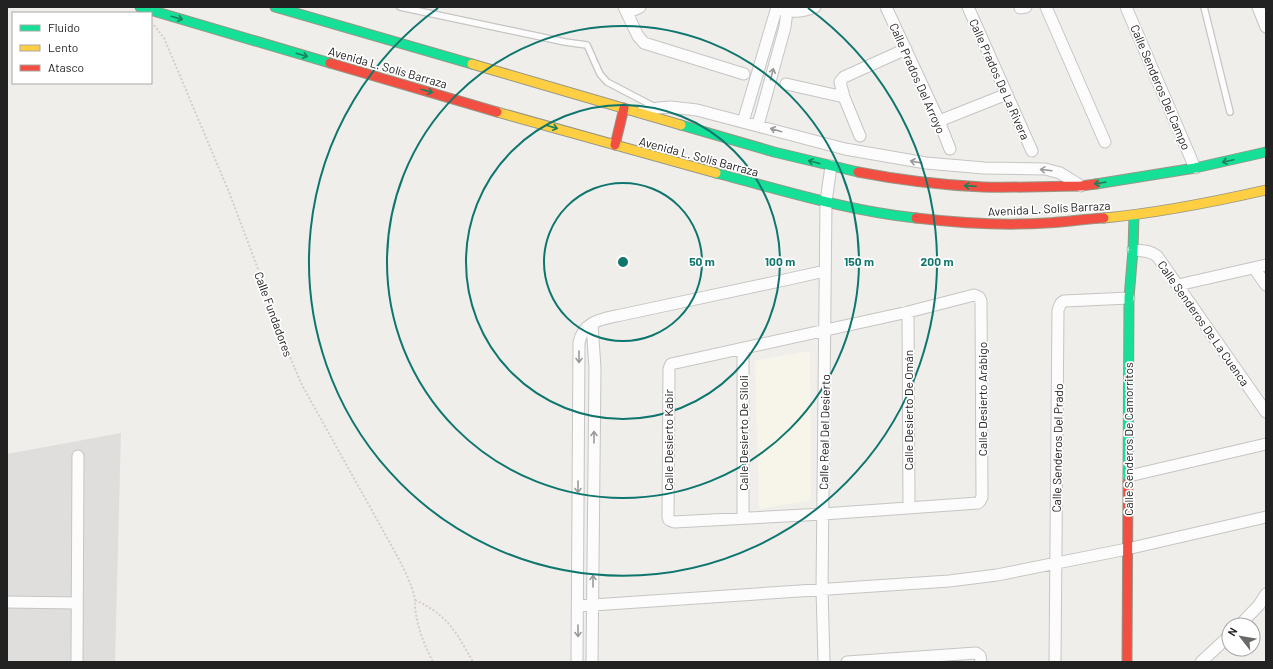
<svg xmlns="http://www.w3.org/2000/svg" width="1273" height="669" viewBox="0 0 1273 669" font-family="Barlow,sans-serif">
<style>
.residential{fill:#dfdedc}
.education{fill:#f7f5e9}
.lines{fill:none;stroke-linecap:round;stroke-linejoin:round}
.lane-casing{stroke:#c6c5c3;stroke-width:8}
.street-casing{stroke:#c6c5c3;stroke-width:13}
.fast-casing{stroke:#979785;stroke-width:11}
.slow-casing{stroke:#979785;stroke-width:11}
.jam-casing{stroke:#979785;stroke-width:11}
.path{stroke:#d6cccb;stroke-width:2;stroke-dasharray:2 2;stroke-linecap:butt}
.lane{stroke:#fdfcfc;stroke-width:5.5}
.street{stroke:#fdfcfc;stroke-width:11}
.fast{stroke:#16e098;stroke-width:9}
.slow{stroke:#ffcf43;stroke-width:9}
.jam{stroke:#f24e42;stroke-width:9}
.oneway{stroke:#1c815d}
.oneway2{stroke:#9a9a9a}
.ring{fill:none;stroke:#0f766e;stroke-width:2}
.labels{text-anchor:middle;dominant-baseline:central;stroke-width:3.5;stroke-linejoin:round;paint-order:stroke}
.street-label{font-size:12px;fill:#222;stroke:#fff}
.centre{fill:#0f766e;stroke:#fff;stroke-width:2}
.ring-label{font-size:12px;text-anchor:middle;font-weight:bold;fill:#0f766e;stroke:#fff;stroke-width:3.5;stroke-linejoin:round;paint-order:stroke}
</style>
<rect width="100%" height="100%" fill="#f0eeeb"/>
<path class="residential" d="M 121,433 L 115,662 L 7,662 L 7,454 Z"/>
<path class="education" d="M 810,351 L 811,500 L 759,509 L 755,361 Z"/>
<g class="lines">
<defs>
<path id="lane" d="M 400,7 L 565,42 L 587,45 L 600,74 L 607,82 L 655,107
M 1204,7 L 1230,112"/>
<path id="street" d="M 624,7 L 638,36 L 644,43 L 744,74
M 886,7 L 939,121 L 950,149
M 968,7 L 1032,151
M 1046,7 L 1105,142
M 1126,7 L 1195,168
M 1258,7 L 1266,27
M 1020,8 L 1026,7
M 780,9 C 793,13 803,12 815,7
M 627,13 L 640,7
M 786,84 L 844,97
M 641,112 L 658,108 L 671,107 L 697,110 L 845,149 L 926,163 L 984,168 L 1045,169 L 1060,173 L 1081,186
M 939,121 L 1007,94
M 743,122 L 777,7
M 758,125 L 785,27 L 787,11 L 786,7
M 860,136 L 844,97 L 840,82 L 844,77 L 906,49
M 1133,250 C 1141,251 1150,250 1157,256 L 1266,412
M 1254,268 L 1266,285
M 1178,285 L 1266,265
M 974,295 L 979,297 L 981,301 L 982,497 L 980,501 L 978,503 L 823,514 L 674,522 L 669,520 L 668,517 L 669,369 L 671,364 L 908,312 Z
M 908,312 L 909,508
M 592,324 L 595,368 L 592,662
M 743,349 L 743,518
M 1129,476 L 1266,444
M 7,602 L 77,603
M 578,606 L 949,581 L 997,575 L 1127,549 L 1266,517
M 1240,625 L 1259,605 L 1266,594
M 77,662 L 78,456
M 577,662 L 579,343 C 583,321 602,319 621,315 L 789,279 L 825,271
M 824,662 L 822,589 L 826,202 L 831,166
M 847,662 L 976,653 L 980,656 L 981,662
M 1055,662 L 1058,310 L 1061,303 L 1064,301 L 1129,298
M 1201,662 L 1229,636"/>
<path id="fast" d="M 140,7 L 330,63
M 275,7 L 472,64
M 681,125 L 774,152 L 858,172
M 716,173 C 782,190 848,211 916,218
M 1096,184 L 1195,168 L 1266,152
M 1128,482 L 1129,298 L 1133,250 L 1134,215"/>
<path id="slow" d="M 472,64 L 681,125
M 497,112 L 716,173
M 1104,218 C 1159,213 1213,202 1266,190"/>
<path id="jam" d="M 330,63 L 497,112
M 615,145 L 624,108
M 858,172 C 899,180 941,185 983,187 C 1015,188 1048,186 1081,186 L 1096,184
M 916,218 C 959,223 1003,226 1046,223 C 1065,222 1085,219 1104,218
M 1127,662 L 1128,482"/>
</defs>
<use href="#lane" class="lane-casing"/>
<use href="#street" class="street-casing"/>
<use href="#fast" class="fast-casing"/>
<use href="#slow" class="slow-casing"/>
<use href="#jam" class="jam-casing"/>
<path class="path" d="M 154,25 L 164,38 L 229,192 L 278,322 L 287,350 L 302,385 L 395,552 C 402,565 413,586 415,600 C 415,602 415,604 415,607 C 417,627 424,644 433,662
M 415,600 C 448,615 456,632 473,662"/>
<use href="#lane" class="lane"/>
<use href="#street" class="street"/>
<use href="#fast" class="fast"/>
<use href="#slow" class="slow"/>
<use href="#jam" class="jam"/>
</g>
<defs><path id="oneway-shaft" d="M-6 0H5M1.5-3L5.5 0L1.5 3" fill="none" stroke-width="1.6" stroke-linecap="round" stroke-linejoin="round"/></defs>
<g class="oneway">
<use href="#oneway-shaft" transform="translate(177 18) rotate(16)"/>
<use href="#oneway-shaft" transform="translate(302 55) rotate(16)"/>
<use href="#oneway-shaft" transform="translate(427 91) rotate(16)"/>
<use href="#oneway-shaft" transform="translate(552 127) rotate(16)"/>
<use href="#oneway-shaft" transform="translate(1228 161) rotate(168)"/>
<use href="#oneway-shaft" transform="translate(814 162) rotate(-166)"/>
<use href="#oneway-shaft" transform="translate(1100 183) rotate(172)"/>
<use href="#oneway-shaft" transform="translate(970 186) rotate(-176)"/>
</g>
<g class="oneway2">
<use href="#oneway-shaft" transform="translate(772 74) rotate(-75)"/>
<use href="#oneway-shaft" transform="translate(776 130) rotate(-164)"/>
<use href="#oneway-shaft" transform="translate(916 162) rotate(-170)"/>
<use href="#oneway-shaft" transform="translate(1046 170) rotate(-173)"/>
<use href="#oneway-shaft" transform="translate(579 357) rotate(90)"/>
<use href="#oneway-shaft" transform="translate(594 437) rotate(-90)"/>
<use href="#oneway-shaft" transform="translate(578 487) rotate(90)"/>
<use href="#oneway-shaft" transform="translate(593 581) rotate(-90)"/>
<use href="#oneway-shaft" transform="translate(578 631) rotate(90)"/>
</g>
<g class="ring">
<circle cx="623" cy="262" r="79"/>
<circle cx="623" cy="262" r="157"/>
<circle cx="623" cy="262" r="236"/>
<path d="M808 8A314 314 0 1 1 438 8"/>
</g>
<g class="labels">
<g class="street-label">
<text transform="translate(388 67) rotate(16)">Avenida L. Solís Barraza</text>
<text transform="translate(918 78) rotate(66)">Calle Prados Del Arroyo</text>
<text transform="translate(1000 79) rotate(66)">Calle Prados De La Rivera</text>
<text transform="translate(1161 87) rotate(67)">Calle Senderos Del Campo</text>
<text transform="translate(699 156) rotate(15)">Avenida L. Solís Barraza</text>
<text transform="translate(1049 208) rotate(-3)">Avenida L. Solís Barraza</text>
<text transform="translate(274 314) rotate(70)">Calle Fundadores</text>
<text transform="translate(1204 323) rotate(55)">Calle Senderos De La Cuenca</text>
<text transform="translate(982 399) rotate(-90)">Calle Desierto Arábigo</text>
<text transform="translate(908 410) rotate(-90)">Calle Desierto De Omán</text>
<text transform="translate(824 432) rotate(-89)">Calle Real Del Desierto</text>
<text transform="translate(743 433) rotate(-90)">Calle Desierto De Siloli</text>
<text transform="translate(1128 439) rotate(-90)">Calle Senderos De Camorritos</text>
<text transform="translate(668 440) rotate(-90)">Calle Desierto Kabir</text>
<text transform="translate(1057 448) rotate(-89)">Calle Senderos Del Prado</text>
</g>
</g>
<circle cx="623" cy="262" r="6" class="centre"/>
<g class="ring-label">
<text x="702" y="266">50 m</text>
<text x="780" y="266">100 m</text>
<text x="859" y="266">150 m</text>
<text x="937" y="266">200 m</text>
</g>
<rect width="1273" height="669" fill="none" stroke="#222222" stroke-width="16"/>
<rect x="12" y="12" width="140" height="72" fill="#ffffff" stroke="#a7a7a7"/>
<rect x="20" y="25" width="20" height="6" fill="#16e098" stroke="#a7a7a7"/>
<text x="48" y="32" font-size="12" fill="#222222">Fluido</text>
<rect x="20" y="45" width="20" height="6" fill="#ffcf43" stroke="#a7a7a7"/>
<text x="48" y="52" font-size="12" fill="#222222">Lento</text>
<rect x="20" y="65" width="20" height="6" fill="#f24e42" stroke="#a7a7a7"/>
<text x="48" y="72" font-size="12" fill="#222222">Atasco</text>
<g transform="translate(1241 637) rotate(301)"><circle r="19" fill="#ffffff" stroke="#a7a7a7"/>
<path d="M0-3L7 15L0 10L-7 15Z" fill="#6a6968"/>
<text y="-6" font-size="11" font-weight="bold" text-anchor="middle" fill="#222222">N</text>
</g>
</svg>
